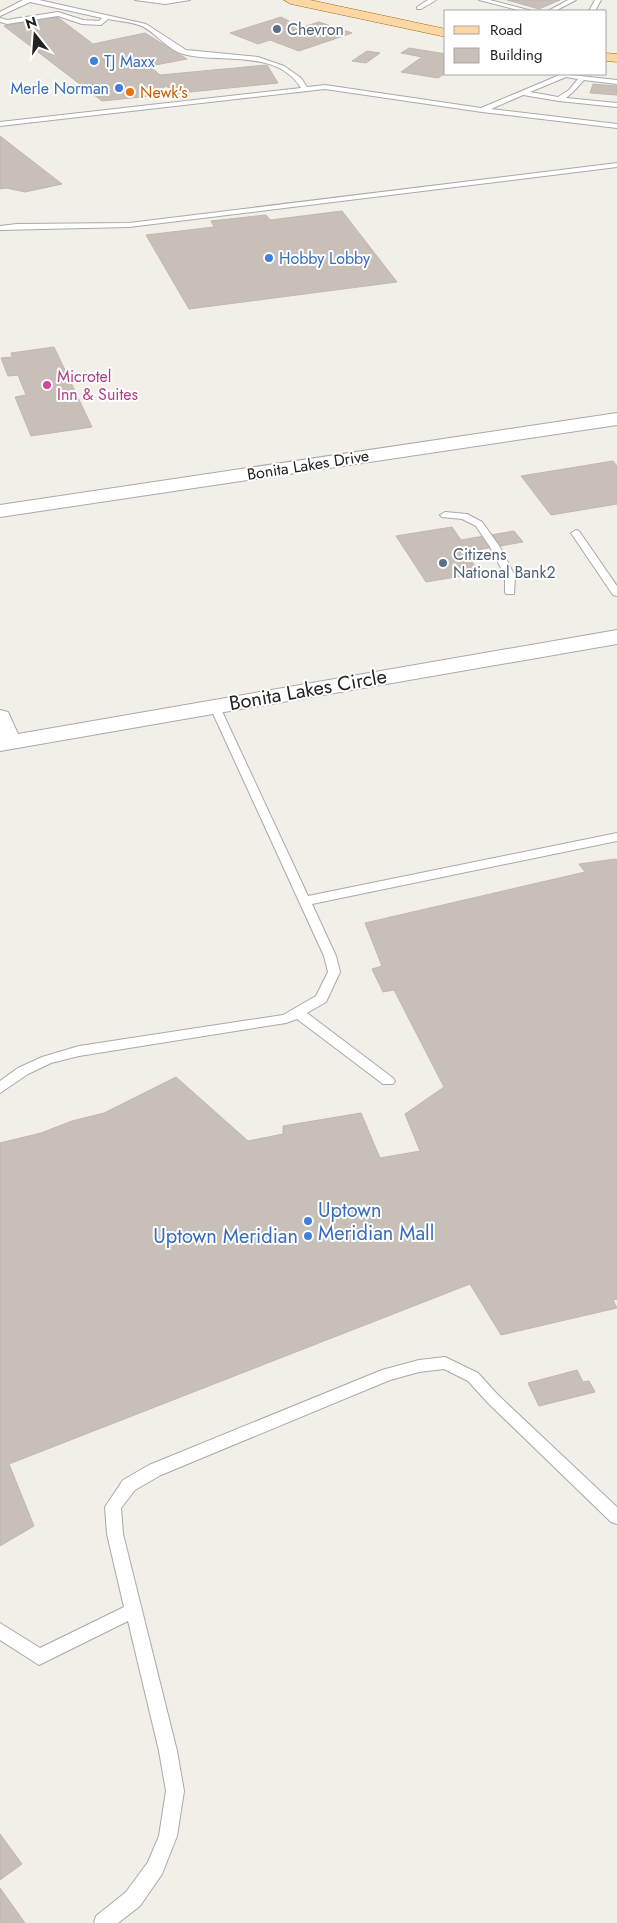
<svg xmlns="http://www.w3.org/2000/svg" width="617" height="1923" viewBox="0 0 617 1923" font-family="Jost,sans-serif">
<style>
.building{fill:#c7bfb8;stroke:#c4b6ab}
.lines{fill:none;stroke-linecap:round;stroke-linejoin:round}
.service-casing{stroke:#a9a9a9;stroke-width:2}
.minor-casing{stroke:#a9a9a9;stroke-width:2}
.primary-casing{stroke:#a06b00;stroke-width:1}
.service{fill:#fff;fill-rule:evenodd}
.minor{fill:#fff;fill-rule:evenodd}
.primary{fill:#fcd6a4;fill-rule:evenodd}
.service-dot{fill:#5c6f8a;stroke:#fff;stroke-width:2}
.shop-dot{fill:#3f7fe0;stroke:#fff;stroke-width:2}
.food-dot{fill:#e8710a;stroke:#fff;stroke-width:2}
.hotel-dot{fill:#d1479c;stroke:#fff;stroke-width:2}
.labels{text-anchor:middle;dominant-baseline:central;stroke-width:4;stroke-linejoin:round;paint-order:stroke}
.far-service-label{font-size:16px;fill:#4e5e75;stroke:#fff;text-anchor:start}
.far-shop-label{font-size:16px;fill:#366cbe;stroke:#fff;text-anchor:start}
.far-food-label{font-size:16px;fill:#c56008;stroke:#fff;text-anchor:start}
.far-hotel-label{font-size:16px;fill:#b23c85;stroke:#fff;text-anchor:start}
.far-street-label{font-size:16px;fill:#222;stroke:#fff}
.street-label{font-size:20px;fill:#222;stroke:#fff}
.shop-label{font-size:20px;fill:#366cbe;stroke:#fff;text-anchor:start}
</style>
<rect width="100%" height="100%" fill="#f2efe9"/>
<path class="building" d="M 507,0 L 560,0 L 539,9 Z
M 56,16 L 93,44 L 145,33 L 187,59 L 150,66 L 160,75 L 267,65 L 278,83 L 102,101 L 4,26 Z
M 281,17 L 289,21 L 284,22 L 299,28 L 319,22 L 352,33 L 299,51 L 270,40 L 258,44 L 230,33 Z
M 409,48 L 446,54 L 446,73 L 438,78 L 401,72 L 422,57 L 401,53 Z
M 367,51 L 380,53 L 366,63 L 352,61 Z
M 593,84 L 617,86 L 617,95 L 590,93 Z
M 0,136 L 62,184 L 25,192 L 6,188 L 0,189 Z
M 342,211 L 397,282 L 189,309 L 146,235 L 214,227 L 211,221 L 266,215 L 270,220 Z
M 54,347 L 92,427 L 31,436 L 15,397 L 26,395 L 18,375 L 8,376 L 1,358 L 12,357 L 11,353 Z
M 613,461 L 617,466 L 617,504 L 551,515 L 521,476 Z
M 452,527 L 461,540 L 514,531 L 523,542 L 465,552 L 480,573 L 426,582 L 396,536 Z
M 615,859 L 617,860 L 617,1299 L 613,1300 L 617,1308 L 501,1335 L 470,1284 L 9,1464 L 34,1526 L 0,1546 L 0,1143 L 41,1133 L 72,1121 L 104,1113 L 176,1077 L 248,1141 L 283,1134 L 283,1126 L 361,1113 L 380,1158 L 420,1151 L 405,1114 L 444,1087 L 394,990 L 383,992 L 372,969 L 382,966 L 365,923 L 585,872 L 579,864 Z
M 577,1370 L 583,1382 L 589,1381 L 595,1392 L 539,1406 L 528,1383 Z
M 0,1834 L 22,1864 L 0,1880 Z
M 0,1888 L 25,1923 L 0,1923 Z"/>
<g class="lines">
<defs>
<path id="service" d="M 23,0 L 39,0 L 146,24 L 186,50 L 258,57 L 284,66 L 301,78 L 307,87 L 325,85 L 481,108 L 562,74 L 617,80 L 617,84 L 584,80 L 573,92 L 566,98 L 617,103 L 617,107 L 559,101 L 523,95 L 491,109 L 617,124 L 617,128 L 482,112 L 325,89 L 0,126 L 0,122 L 301,88 C 277,48 219,64 183,54 C 168,50 156,33 142,26 C 132,22 118,21 108,19 L 101,25 L 82,24 L 58,16 L 7,24 L 0,22 L 0,18 L 7,20 L 58,12 L 83,20 L 99,21 L 102,18 L 30,2 L 0,16 L 0,12 ZM 566,77 L 578,79 L 569,90 L 558,97 L 530,92 Z
M 135,0 L 190,0 L 165,4 Z
M 428,0 L 436,0 L 421,9 L 417,9 L 417,7 Z
M 479,0 L 490,0 L 532,11 L 522,11 Z
M 568,0 L 576,0 L 555,11 L 548,11 Z
M 595,0 L 601,0 L 595,11 L 589,11 Z
M 617,163 L 617,167 L 129,227 L 0,230 L 0,226 L 17,224 L 129,223 Z
M 445,512 L 467,514 L 482,522 L 500,547 L 515,576 L 514,594 L 506,594 L 505,592 L 505,576 L 490,547 L 476,526 L 462,519 L 442,517 L 440,515 Z
M 576,530 L 579,531 L 617,586 L 617,596 L 613,595 L 571,533 Z
M 215,704 L 220,707 L 308,896 L 617,833 L 617,841 L 312,904 L 336,956 L 340,972 L 326,1002 L 307,1013 L 393,1078 L 395,1081 L 393,1084 L 383,1084 L 297,1019 L 286,1023 L 79,1056 L 51,1063 L 28,1074 L 0,1093 L 0,1081 L 18,1068 L 42,1057 L 79,1046 L 283,1015 L 316,996 L 328,972 L 324,956 L 210,707 Z
M 445,1357 L 478,1373 L 498,1395 L 617,1507 L 617,1524 L 611,1522 L 488,1403 L 468,1381 L 444,1369 L 419,1372 L 390,1380 L 161,1475 L 135,1490 L 121,1508 L 123,1534 L 177,1751 L 184,1791 L 177,1836 L 162,1874 L 140,1906 L 118,1923 L 94,1923 L 96,1916 L 126,1892 L 148,1862 L 159,1836 L 166,1791 L 159,1751 L 128,1621 L 39,1665 L 0,1640 L 0,1623 L 40,1648 L 124,1607 L 107,1534 L 105,1507 L 123,1480 L 149,1465 L 382,1370 L 419,1360 Z"/>
<path id="minor" d="M 617,413 L 617,425 L 0,517 L 0,505 Z
M 617,630 L 617,644 L 0,751 L 0,710 L 8,712 L 18,734 Z"/>
<path id="primary" d="M 284,0 L 310,0 L 446,29 L 446,37 L 291,4 Z
M 606,53 L 617,54 L 617,62 L 606,61 Z"/>
</defs>
<use href="#service" class="service-casing"/>
<use href="#minor" class="minor-casing"/>
<use href="#primary" class="primary-casing"/>
<use href="#service" class="service"/>
<use href="#minor" class="minor"/>
<use href="#primary" class="primary"/>
</g>
<g class="service-dot">
<circle cx="277" cy="29" r="5"/>
<circle cx="443" cy="563" r="5"/>
</g>
<g class="shop-dot">
<circle cx="94" cy="61" r="5"/>
<circle cx="119" cy="88" r="5"/>
<circle cx="269" cy="258" r="5"/>
<circle cx="308" cy="1221" r="5"/>
<circle cx="308" cy="1236" r="5"/>
</g>
<circle class="food-dot" cx="130" cy="92" r="5"/>
<circle class="hotel-dot" cx="47" cy="385" r="5"/>
<g class="labels">
<g class="far-service-label">
<text x="287" y="29">Chevron</text>
<text x="453" y="554">Citizens<tspan x="453" dy="18">National Bank2</tspan></text>
</g>
<g class="far-shop-label">
<text x="104" y="61">TJ Maxx</text>
<text x="109" y="88" text-anchor="end">Merle Norman</text>
<text x="279" y="258">Hobby Lobby</text>
</g>
<g class="far-food-label">
<text x="140" y="92">Newk's</text>
</g>
<g class="far-hotel-label">
<text x="57" y="376">Microtel<tspan x="57" dy="18">Inn &amp; Suites</tspan></text>
</g>
<g class="far-street-label">
<text transform="translate(308 465) rotate(-9)">Bonita Lakes Drive</text>
</g>
<g class="street-label">
<text transform="translate(308 690) rotate(-10)">Bonita Lakes Circle</text>
</g>
<g class="shop-label">
<text x="318" y="1210">Uptown<tspan x="318" dy="23">Meridian Mall</tspan></text>
<text x="298" y="1236" text-anchor="end">Uptown Meridian</text>
</g>
</g>
<rect x="444" y="10" width="162" height="65" fill="#ffffff" stroke="#a7a7a7"/>
<rect x="454" y="26" width="25" height="8" fill="#fcd6a4" stroke="#a7a7a7"/>
<text x="490" y="35" font-size="15" fill="#222222">Road</text>
<rect x="454" y="48" width="25" height="15" fill="#c7bfb8" stroke="#a7a7a7"/>
<text x="490" y="60" font-size="15" fill="#222222">Building</text>
<g transform="translate(35 35) rotate(343)" stroke="#ffffff" stroke-width="4" paint-order="stroke">
<path d="M0-4L9 19L0 12L-9 19Z" fill="#222222"/>
<text y="-8" font-size="14" font-weight="bold" text-anchor="middle" fill="#222222">N</text>
</g>
</svg>
